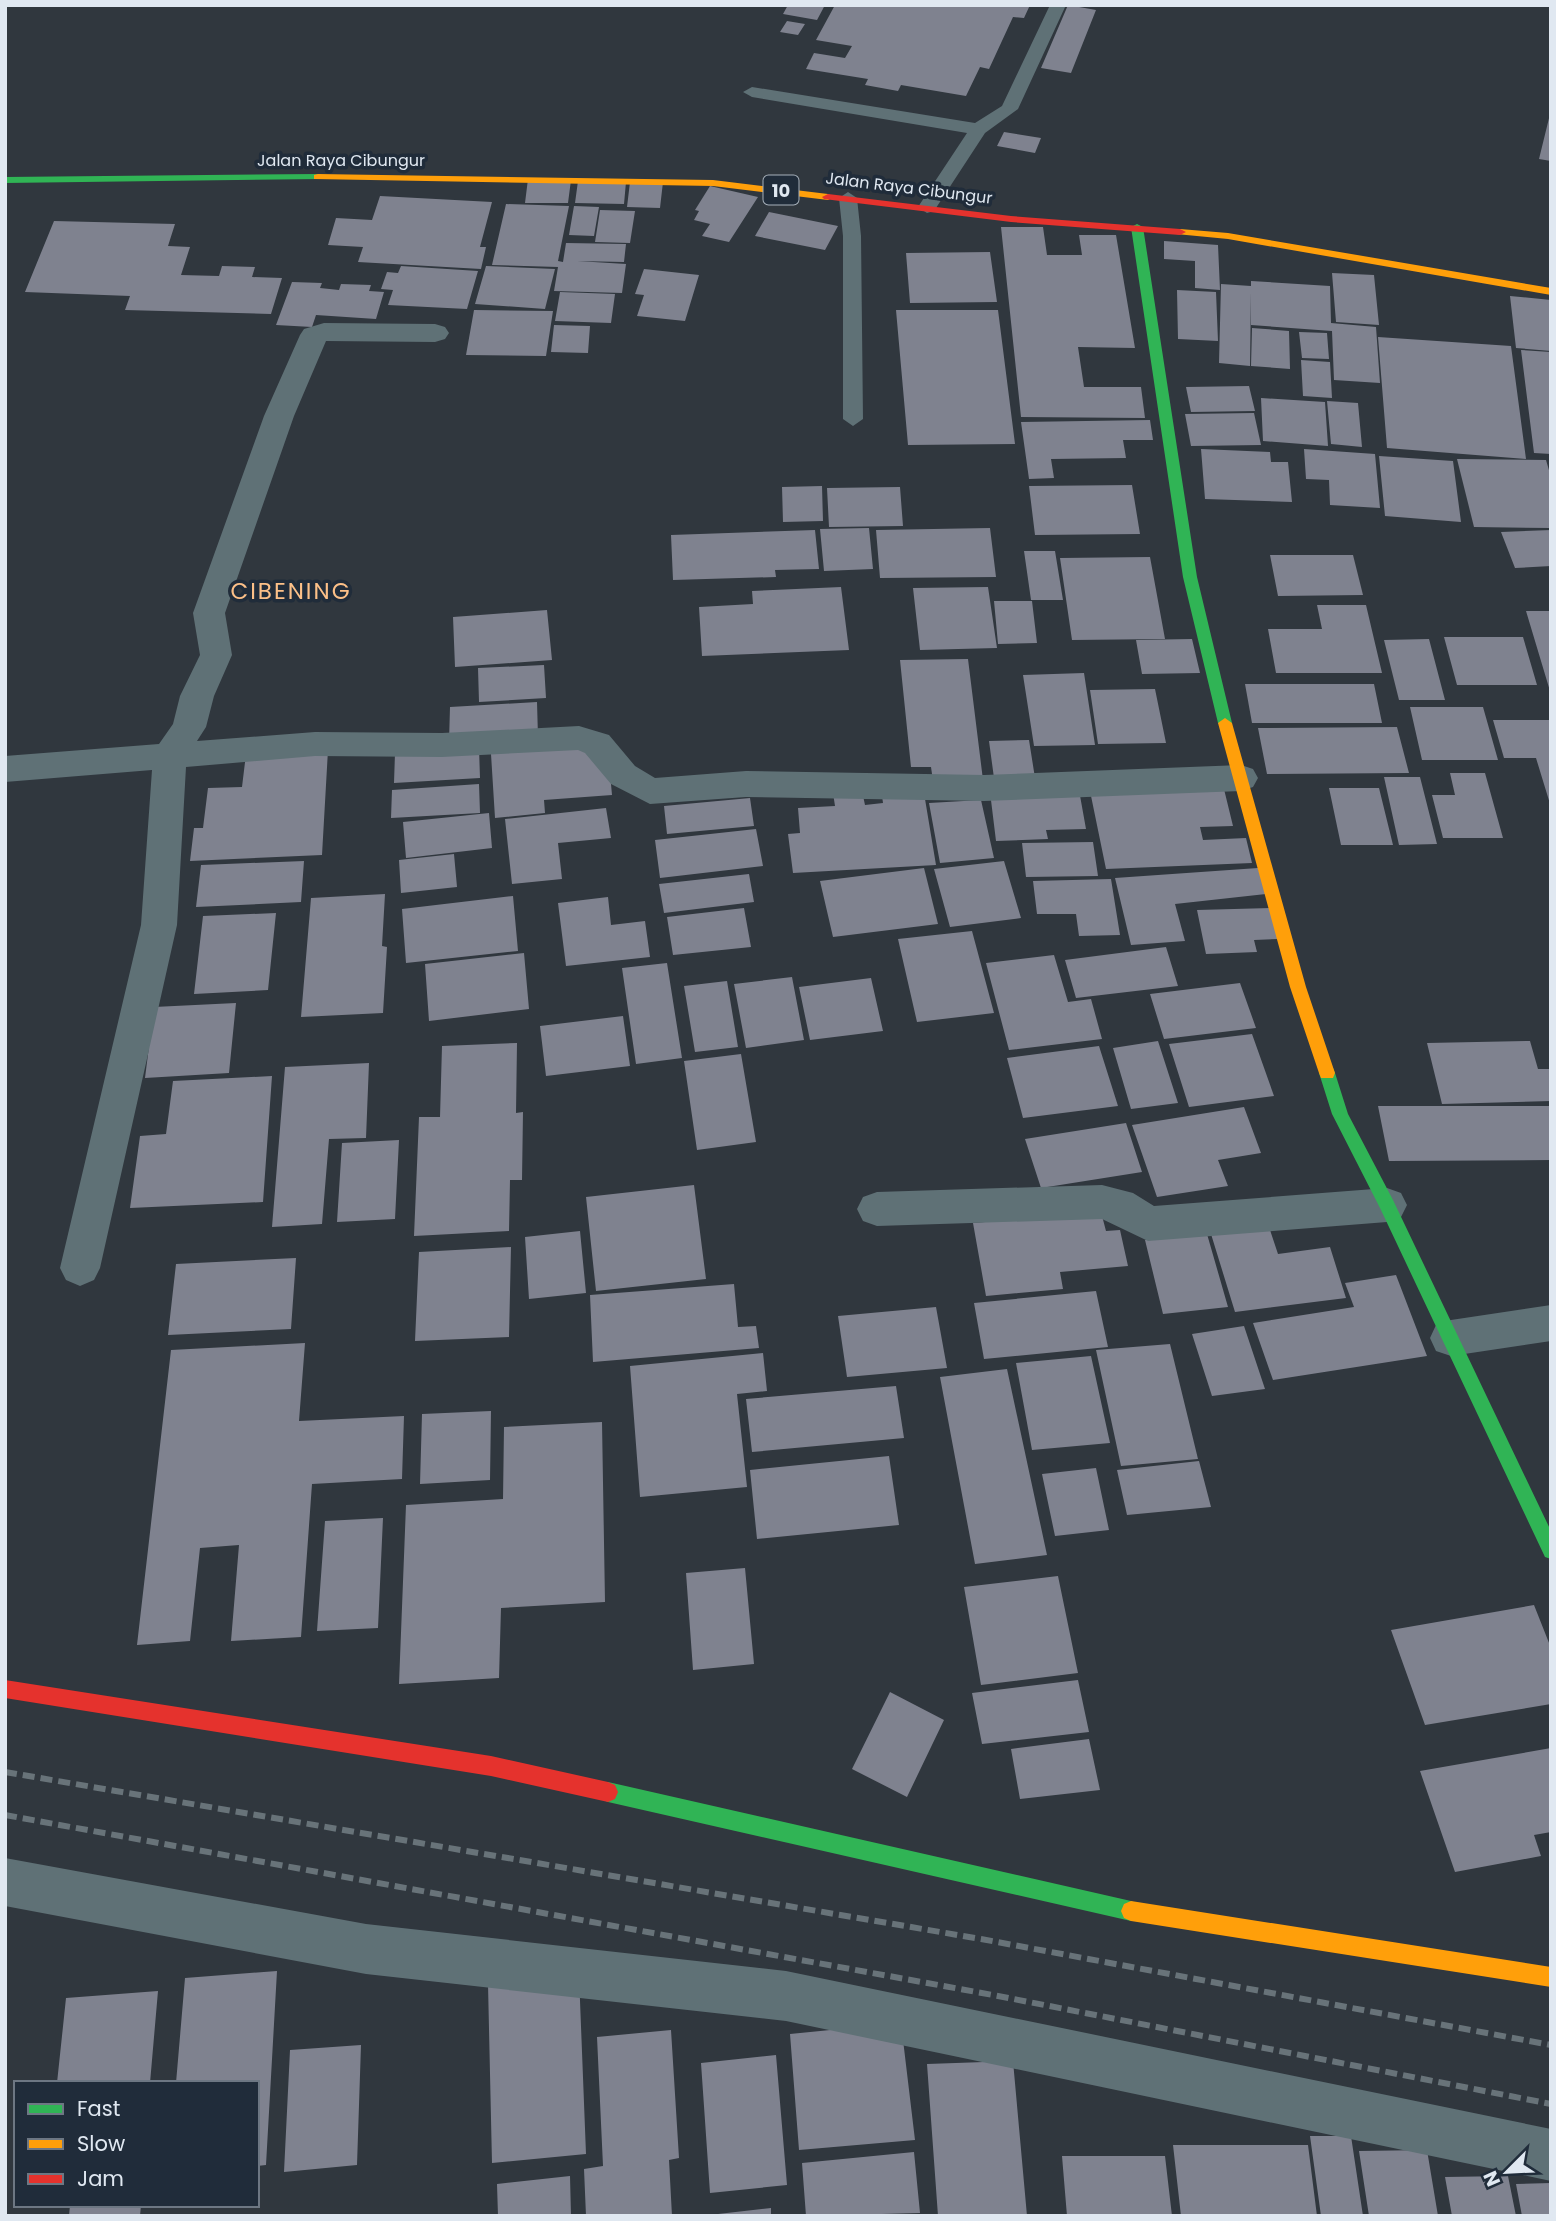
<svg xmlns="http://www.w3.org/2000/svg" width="1556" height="2221" viewBox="0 0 1556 2221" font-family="Poppins,sans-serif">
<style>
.building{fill:#7f828f}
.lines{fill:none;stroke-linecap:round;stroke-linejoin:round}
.lane{fill:#5f7176;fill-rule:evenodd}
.street{fill:#5f7176;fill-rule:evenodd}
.fast{fill:#30b455;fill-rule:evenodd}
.slow{fill:#ff9f0a;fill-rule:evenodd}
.jam{fill:#e5322d;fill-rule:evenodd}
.rail{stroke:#687379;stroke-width:6;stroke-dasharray:12 6;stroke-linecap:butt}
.labels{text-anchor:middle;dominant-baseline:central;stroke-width:7;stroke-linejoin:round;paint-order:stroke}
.far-street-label{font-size:16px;fill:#e0e8f1;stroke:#202c3a}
.shield{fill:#202c3a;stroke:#a6b0ba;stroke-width:2}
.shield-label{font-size:18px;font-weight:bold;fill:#e0e8f1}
.quarter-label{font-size:23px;letter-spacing:2px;fill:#fcc088;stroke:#202c3a}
</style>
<rect width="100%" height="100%" fill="#30373e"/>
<path class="building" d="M 788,5 L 825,5 L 817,20 L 783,14 Z
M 835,5 L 1030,5 L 1024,18 L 1013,17 L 989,69 L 980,67 L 966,96 L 901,85 L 898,91 L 865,85 L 868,79 L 806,69 L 814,53 L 845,58 L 852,46 L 816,40 Z
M 1068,5 L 1096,10 L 1071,73 L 1041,68 Z
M 787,21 L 805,24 L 798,35 L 780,32 Z
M 1551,110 L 1551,161 L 1539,159 Z
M 1004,132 L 1041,138 L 1035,153 L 997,146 Z
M 528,179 L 571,180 L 568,203 L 525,203 Z
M 578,181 L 626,182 L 624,204 L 575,203 Z
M 630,182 L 663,182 L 660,208 L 627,207 Z
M 710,186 L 758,197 L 729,242 L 702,236 L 710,224 L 694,220 L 699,211 L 695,210 Z
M 380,196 L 492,202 L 480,247 L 486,247 L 481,269 L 358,262 L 363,247 L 328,245 L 336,218 L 372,220 Z
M 506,204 L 569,206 L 558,261 L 563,262 L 566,243 L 626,244 L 624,262 L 577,261 L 626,264 L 622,293 L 554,291 L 558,267 L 492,265 Z
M 574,206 L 599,207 L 594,236 L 569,235 Z
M 600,210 L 635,211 L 630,243 L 595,242 Z
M 769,212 L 838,226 L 825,250 L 755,236 Z
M 54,221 L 175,224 L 168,246 L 190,247 L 181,275 L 219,276 L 222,266 L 255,267 L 252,277 L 282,278 L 271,314 L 125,310 L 130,296 L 25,292 Z
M 1001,227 L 1043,227 L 1047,255 L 1082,255 L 1079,235 L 1116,235 L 1135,348 L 1078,347 L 1084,387 L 1141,387 L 1145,418 L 1021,417 Z
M 1164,241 L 1218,245 L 1220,290 L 1195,288 L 1195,261 L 1164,259 Z
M 990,252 L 997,302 L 910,303 L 906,253 Z
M 401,266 L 478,271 L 467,309 L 388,305 L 393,290 L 381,289 L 387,272 L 398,273 Z
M 486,266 L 555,269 L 545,309 L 475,304 Z
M 644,269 L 699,275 L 685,321 L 637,316 L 644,295 L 635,294 Z
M 1332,273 L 1374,275 L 1379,325 L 1336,322 Z
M 1251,281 L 1330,286 L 1331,323 L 1376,327 L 1380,383 L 1334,380 L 1332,331 L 1251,325 L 1251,292 L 1250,366 L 1219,363 L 1221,284 L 1251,286 Z
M 292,282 L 322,283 L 320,288 L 339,290 L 341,284 L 371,285 L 369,291 L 384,292 L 376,319 L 316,315 L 312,327 L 276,325 Z
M 1177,290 L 1216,292 L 1218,341 L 1178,339 Z
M 560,292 L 615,294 L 611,323 L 555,321 Z
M 1510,296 L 1551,300 L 1551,351 L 1516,348 Z
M 474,310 L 553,311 L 546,356 L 466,355 Z
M 896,310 L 998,310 L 1015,444 L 908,445 Z
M 554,325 L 590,326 L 588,353 L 551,352 Z
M 1252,328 L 1289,331 L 1290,369 L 1251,366 Z
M 1299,332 L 1327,333 L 1329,359 L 1302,358 Z
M 1378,337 L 1511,346 L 1526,459 L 1387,448 Z
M 1521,350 L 1551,352 L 1551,454 L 1534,453 Z
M 1301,360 L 1330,362 L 1332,398 L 1303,396 Z
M 1249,386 L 1255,411 L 1191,412 L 1186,387 Z
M 1261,398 L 1325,402 L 1328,446 L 1263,441 Z
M 1327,401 L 1358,403 L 1362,447 L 1331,444 Z
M 1254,413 L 1261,445 L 1191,446 L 1185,414 Z
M 1150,420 L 1153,440 L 1123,440 L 1126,458 L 1051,459 L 1054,478 L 1029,479 L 1021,422 Z
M 1201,449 L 1270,452 L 1271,462 L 1288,462 L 1292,502 L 1205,499 Z
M 1304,449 L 1375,454 L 1380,508 L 1330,505 L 1329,480 L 1306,479 Z
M 1379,456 L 1453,461 L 1461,522 L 1385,516 Z
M 1457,459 L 1546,460 L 1551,477 L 1551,528 L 1474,527 Z
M 1132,485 L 1140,534 L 1035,535 L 1029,486 Z
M 822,486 L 823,521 L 783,522 L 782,487 Z
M 900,487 L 903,526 L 829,527 L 827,488 Z
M 869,528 L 873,569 L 824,571 L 820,529 Z
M 990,528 L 996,577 L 880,578 L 876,530 Z
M 815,530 L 819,569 L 775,570 L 776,577 L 673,580 L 671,535 Z
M 1551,530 L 1551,566 L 1515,568 L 1501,532 Z
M 1024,551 L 1055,551 L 1063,600 L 1031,600 Z
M 1270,555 L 1353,555 L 1363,595 L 1278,596 Z
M 1150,557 L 1165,639 L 1072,640 L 1060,558 Z
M 841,587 L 849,650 L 702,656 L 699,607 L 753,604 L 752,591 Z
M 988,587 L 997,648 L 920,650 L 913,588 Z
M 994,601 L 1032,601 L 1037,643 L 998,644 Z
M 1317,605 L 1366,605 L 1382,673 L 1276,673 L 1268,629 L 1322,629 Z
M 547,610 L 552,660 L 455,667 L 453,617 Z
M 1526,611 L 1551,611 L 1551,691 L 1550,691 Z
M 1444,637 L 1523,637 L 1537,685 L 1457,685 Z
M 1192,639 L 1200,673 L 1142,674 L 1136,640 Z
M 1429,639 L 1445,700 L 1399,700 L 1384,640 Z
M 968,659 L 983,780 L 933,781 L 931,767 L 911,767 L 900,660 Z
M 544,665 L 546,698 L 479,702 L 478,668 Z
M 1084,673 L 1095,745 L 1034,746 L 1023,675 Z
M 1245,684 L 1374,684 L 1382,723 L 1252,723 Z
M 1155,689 L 1166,743 L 1098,744 L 1090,690 Z
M 537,702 L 538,737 L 449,742 L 450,707 Z
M 1410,707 L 1483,707 L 1498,760 L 1422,760 Z
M 1493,720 L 1551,720 L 1551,807 L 1536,758 L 1504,758 Z
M 1397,727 L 1409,773 L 1267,774 L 1258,728 Z
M 1029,740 L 1035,778 L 994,778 L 989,741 Z
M 592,745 L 609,762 L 612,795 L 544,800 L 545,813 L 495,818 L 491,754 Z
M 479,748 L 480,778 L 394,783 L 395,753 Z
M 328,750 L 322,855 L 190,861 L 194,828 L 203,828 L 208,788 L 242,787 L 246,754 Z
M 1450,773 L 1485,773 L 1503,838 L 1443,838 L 1432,795 L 1455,795 Z
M 1384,777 L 1420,777 L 1437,844 L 1399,845 Z
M 479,784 L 480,813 L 391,818 L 392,790 Z
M 1223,785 L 1233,826 L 1200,827 L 1203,840 L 1246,838 L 1252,863 L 1106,869 L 1090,791 Z
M 1329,788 L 1379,788 L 1393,845 L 1341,845 Z
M 1079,790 L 1086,829 L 1046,830 L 1048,839 L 996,841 L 990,792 Z
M 862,791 L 865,805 L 883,803 L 882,796 L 924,793 L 936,865 L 793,873 L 788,834 L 800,833 L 798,808 L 835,806 L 833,793 Z
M 750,798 L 754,826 L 667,834 L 664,806 Z
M 981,800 L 994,858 L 940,863 L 929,803 Z
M 606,808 L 611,838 L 558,843 L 562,879 L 512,884 L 505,819 Z
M 489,813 L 492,848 L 406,858 L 403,822 Z
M 756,829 L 763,866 L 660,878 L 655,840 Z
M 1093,842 L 1098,876 L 1026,877 L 1022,843 Z
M 454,854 L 457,887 L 401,893 L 399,860 Z
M 304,861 L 301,902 L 196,907 L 201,865 Z
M 1004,861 L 1021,918 L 950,927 L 934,869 Z
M 924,868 L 938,924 L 833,937 L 820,881 Z
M 1258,868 L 1266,894 L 1175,904 L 1185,941 L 1131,945 L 1115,878 Z
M 749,874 L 754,902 L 664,913 L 659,884 Z
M 1111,879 L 1120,935 L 1079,936 L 1076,914 L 1037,914 L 1033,881 Z
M 385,894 L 382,946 L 387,947 L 383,1013 L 301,1017 L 311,898 Z
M 513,896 L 518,951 L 406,963 L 402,909 Z
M 608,897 L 611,925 L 645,921 L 650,957 L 566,966 L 558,903 Z
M 744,908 L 751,947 L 673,955 L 667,917 Z
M 1271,908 L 1278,939 L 1254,940 L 1257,952 L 1206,954 L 1197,910 Z
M 276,913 L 268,990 L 194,994 L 203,916 Z
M 972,931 L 994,1013 L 917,1022 L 898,939 Z
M 1166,947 L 1178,986 L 1076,998 L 1065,960 Z
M 524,953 L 529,1009 L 429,1021 L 425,964 Z
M 1054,955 L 1068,1002 L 1091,999 L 1102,1039 L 1009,1050 L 986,963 Z
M 667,963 L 682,1058 L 636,1064 L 622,968 Z
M 792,977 L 804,1040 L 746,1048 L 734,984 Z
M 871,978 L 883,1031 L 810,1040 L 799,987 Z
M 727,981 L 738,1047 L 695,1052 L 684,986 Z
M 1240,983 L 1256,1028 L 1164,1039 L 1150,994 Z
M 236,1003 L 229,1073 L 145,1078 L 154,1007 Z
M 623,1016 L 630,1066 L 546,1076 L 540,1026 Z
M 1252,1034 L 1274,1096 L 1189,1107 L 1169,1044 Z
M 1158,1041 L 1178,1103 L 1131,1109 L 1113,1048 Z
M 1530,1041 L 1538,1069 L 1551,1069 L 1551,1101 L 1442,1104 L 1427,1043 Z
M 517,1043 L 516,1113 L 523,1112 L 522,1180 L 510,1180 L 509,1231 L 414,1236 L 419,1117 L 440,1117 L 442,1046 Z
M 1099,1046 L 1118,1106 L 1023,1118 L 1007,1058 Z
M 741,1054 L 756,1142 L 697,1150 L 684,1061 Z
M 369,1063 L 366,1138 L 329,1139 L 322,1224 L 272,1227 L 285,1067 Z
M 272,1076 L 263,1202 L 130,1208 L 140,1136 L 166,1134 L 173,1081 Z
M 1378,1106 L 1551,1106 L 1551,1160 L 1389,1161 Z
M 1244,1107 L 1261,1153 L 1218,1160 L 1228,1186 L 1157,1197 L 1132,1125 Z
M 1126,1123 L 1142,1172 L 1041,1188 L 1025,1139 Z
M 399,1140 L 395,1219 L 337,1222 L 342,1143 Z
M 694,1185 L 706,1279 L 596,1291 L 586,1197 Z
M 1101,1212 L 1106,1231 L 1120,1230 L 1128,1266 L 1060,1272 L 1063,1289 L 986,1296 L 973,1223 Z
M 1269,1227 L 1278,1254 L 1330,1247 L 1346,1298 L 1235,1312 L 1211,1234 Z
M 580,1231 L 586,1293 L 529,1299 L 525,1237 Z
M 1207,1234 L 1228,1307 L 1163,1314 L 1145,1240 Z
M 511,1247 L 509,1337 L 415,1341 L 419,1252 Z
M 296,1258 L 291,1329 L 168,1335 L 176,1264 Z
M 1396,1275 L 1427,1356 L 1273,1380 L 1253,1323 L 1354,1307 L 1345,1283 Z
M 734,1284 L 738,1327 L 756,1326 L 759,1348 L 593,1362 L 590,1295 Z
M 1096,1291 L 1108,1347 L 984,1359 L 974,1303 Z
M 936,1307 L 947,1368 L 847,1377 L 838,1316 Z
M 1244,1326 L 1265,1389 L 1212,1396 L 1192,1334 Z
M 305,1343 L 299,1421 L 404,1416 L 402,1479 L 312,1484 L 301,1637 L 231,1641 L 239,1545 L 200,1548 L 190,1641 L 137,1645 L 171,1350 Z
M 1170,1344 L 1198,1459 L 1121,1466 L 1096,1350 Z
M 763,1353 L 767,1391 L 737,1394 L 747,1487 L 640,1497 L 630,1366 Z
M 1091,1356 L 1110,1443 L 1032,1450 L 1016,1363 Z
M 1007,1369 L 1047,1555 L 975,1564 L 940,1377 Z
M 896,1386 L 904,1438 L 752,1452 L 746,1399 Z
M 491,1411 L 490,1480 L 420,1484 L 422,1414 Z
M 602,1422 L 605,1602 L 501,1608 L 499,1678 L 399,1684 L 406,1505 L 503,1499 L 504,1427 Z
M 889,1456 L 899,1525 L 757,1539 L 750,1470 Z
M 1199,1461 L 1211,1507 L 1127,1515 L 1117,1470 Z
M 1096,1468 L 1109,1530 L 1055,1536 L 1042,1474 Z
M 383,1518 L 378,1628 L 317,1631 L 325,1521 Z
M 745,1568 L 754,1664 L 693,1670 L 686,1573 Z
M 1058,1576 L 1078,1673 L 981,1685 L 964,1587 Z
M 1534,1605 L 1551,1648 L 1551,1704 L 1425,1725 L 1391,1630 Z
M 1078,1680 L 1089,1732 L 982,1744 L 972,1693 Z
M 890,1692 L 944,1720 L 907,1797 L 852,1769 Z
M 1089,1739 L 1100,1790 L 1020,1799 L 1011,1749 Z
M 1551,1748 L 1551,1832 L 1534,1835 L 1541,1856 L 1455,1872 L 1420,1771 Z
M 277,1971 L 266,2165 L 257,2166 L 257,2083 L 176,2083 L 185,1978 Z
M 579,1975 L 586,2154 L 492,2163 L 488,1984 Z
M 158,1991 L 150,2083 L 57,2083 L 66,1998 Z
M 901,2023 L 915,2140 L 799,2150 L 790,2034 Z
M 671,2030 L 679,2158 L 669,2160 L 672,2216 L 586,2216 L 584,2169 L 603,2166 L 597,2037 Z
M 361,2045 L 357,2165 L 284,2172 L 290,2050 Z
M 776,2055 L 787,2185 L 710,2193 L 701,2063 Z
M 1013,2061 L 1027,2216 L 938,2216 L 927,2064 Z
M 1310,2136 L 1351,2136 L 1363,2216 L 1321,2216 Z
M 1173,2145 L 1308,2145 L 1317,2216 L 1181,2216 Z
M 1427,2150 L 1438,2216 L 1369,2216 L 1359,2151 Z
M 914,2152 L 920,2213 L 806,2216 L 802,2163 Z
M 1062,2156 L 1165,2156 L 1172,2216 L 1067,2216 Z
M 570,2176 L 571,2216 L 498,2216 L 497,2184 Z
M 1508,2176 L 1516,2216 L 1452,2216 L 1445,2177 Z
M 1551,2183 L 1551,2216 L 1522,2216 L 1516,2184 Z
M 70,2205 L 141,2205 L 140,2216 L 69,2216 Z
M 771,2208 L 771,2216 L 718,2216 L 718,2214 Z"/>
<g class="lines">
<path class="lane" d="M 1050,5 L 1066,5 L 1018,109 L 985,133 L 934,211 L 927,213 L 918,207 L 967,133 L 752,97 L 743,92 L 752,87 L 975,123 L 1002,106 Z
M 848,192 L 857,198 L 861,236 L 863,419 L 853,426 L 843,419 L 843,236 L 839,198 Z"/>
<path class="street" d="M 324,323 L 435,324 L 445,327 L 449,333 L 445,339 L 435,342 L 326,341 L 294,416 L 225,613 L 232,655 L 214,696 L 206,727 L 197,741 L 315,732 L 442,733 L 579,726 L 609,735 L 635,766 L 655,778 L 746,771 L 984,775 L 1241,765 L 1253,769 L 1258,778 L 1253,787 L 1241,791 L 984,801 L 746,797 L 650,804 L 611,784 L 585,753 L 578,750 L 442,757 L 315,756 L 186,767 L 177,925 L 100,1268 L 94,1280 L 80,1286 L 66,1280 L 60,1268 L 141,925 L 152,770 L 5,782 L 5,756 L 159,744 L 173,724 L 180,696 L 200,655 L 193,613 L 264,416 L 300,335 L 304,329 Z
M 1102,1185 L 1133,1193 L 1154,1206 L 1387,1188 L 1401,1193 L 1407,1205 L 1401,1217 L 1387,1222 L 1148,1241 L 1102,1219 L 877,1226 L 863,1221 L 857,1209 L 863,1197 L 877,1192 Z
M 1551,1305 L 1551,1341 L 1451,1356 L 1436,1351 L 1430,1338 L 1436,1325 L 1451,1320 Z
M 5,1858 L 366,1924 L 786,1971 L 1551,2129 L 1551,2181 L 786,2021 L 366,1974 L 5,1906 Z"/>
<path class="fast" d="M 318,174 L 322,175 L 322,179 L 5,183 L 5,177 Z
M 1137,224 L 1143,227 L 1197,577 L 1232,723 L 1225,728 L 1218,723 L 1183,577 L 1131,227 Z
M 1327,1067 L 1333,1068 L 1335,1073 L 1348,1114 L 1393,1200 L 1551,1531 L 1551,1559 L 1545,1557 L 1380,1208 L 1332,1114 L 1319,1073 L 1321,1068 Z
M 608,1782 L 1131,1901 L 1138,1904 L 1141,1911 L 1138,1918 L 1131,1921 L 608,1802 L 601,1799 L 598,1792 L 601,1785 Z"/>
<path class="slow" d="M 318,174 L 713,180 L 828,194 L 834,197 L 828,200 L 713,186 L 314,179 L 314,175 Z
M 1180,229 L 1228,233 L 1551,288 L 1551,295 L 1228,239 L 1176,234 L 1174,232 Z
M 1225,718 L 1232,723 L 1306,987 L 1335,1073 L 1333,1078 L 1321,1078 L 1319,1073 L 1290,987 L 1218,723 Z
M 1131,1901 L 1551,1967 L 1551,1987 L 1131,1921 L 1124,1918 L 1121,1911 L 1124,1904 Z"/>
<path class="jam" d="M 828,194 L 1011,216 L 1180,229 L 1186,232 L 1180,235 L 1011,222 L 824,199 L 822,197 Z
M 5,1680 L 491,1756 L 608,1782 L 615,1785 L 618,1792 L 615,1799 L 608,1802 L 491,1776 L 5,1698 Z"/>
<path class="rail" d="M 5,1772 L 981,1939 L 1551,2045
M 5,1815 L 993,1995 L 1551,2104"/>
</g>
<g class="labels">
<g class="far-street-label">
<text x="341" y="160">Jalan Raya Cibungur</text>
<text transform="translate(909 188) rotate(7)">Jalan Raya Cibungur</text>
</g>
<rect class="shield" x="763.5" y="175.5" width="35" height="29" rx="5"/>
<g class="shield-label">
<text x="781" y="190">10</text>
</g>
<g class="quarter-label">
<text x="291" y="591">CIBENING</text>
</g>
</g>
<rect width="1556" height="2221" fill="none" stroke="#e0e8f1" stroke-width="14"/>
<rect x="14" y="2081" width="245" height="126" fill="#202c3a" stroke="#6d7783" stroke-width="2"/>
<rect x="28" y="2104" width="35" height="10" fill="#30b455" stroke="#6d7783" stroke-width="2"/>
<text x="77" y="2116" font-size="21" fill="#e0e8f1">Fast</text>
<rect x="28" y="2139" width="35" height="10" fill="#ff9f0a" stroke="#6d7783" stroke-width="2"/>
<text x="77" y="2151" font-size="21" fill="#e0e8f1">Slow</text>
<rect x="28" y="2174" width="35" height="10" fill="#e5322d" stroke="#6d7783" stroke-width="2"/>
<text x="77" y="2186" font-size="21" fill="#e0e8f1">Jam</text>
<g transform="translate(1507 2172) rotate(246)" stroke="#202c3a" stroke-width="5" paint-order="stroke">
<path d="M0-5L12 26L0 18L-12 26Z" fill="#e0e8f1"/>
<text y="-10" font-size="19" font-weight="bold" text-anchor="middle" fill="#e0e8f1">N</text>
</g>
</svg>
